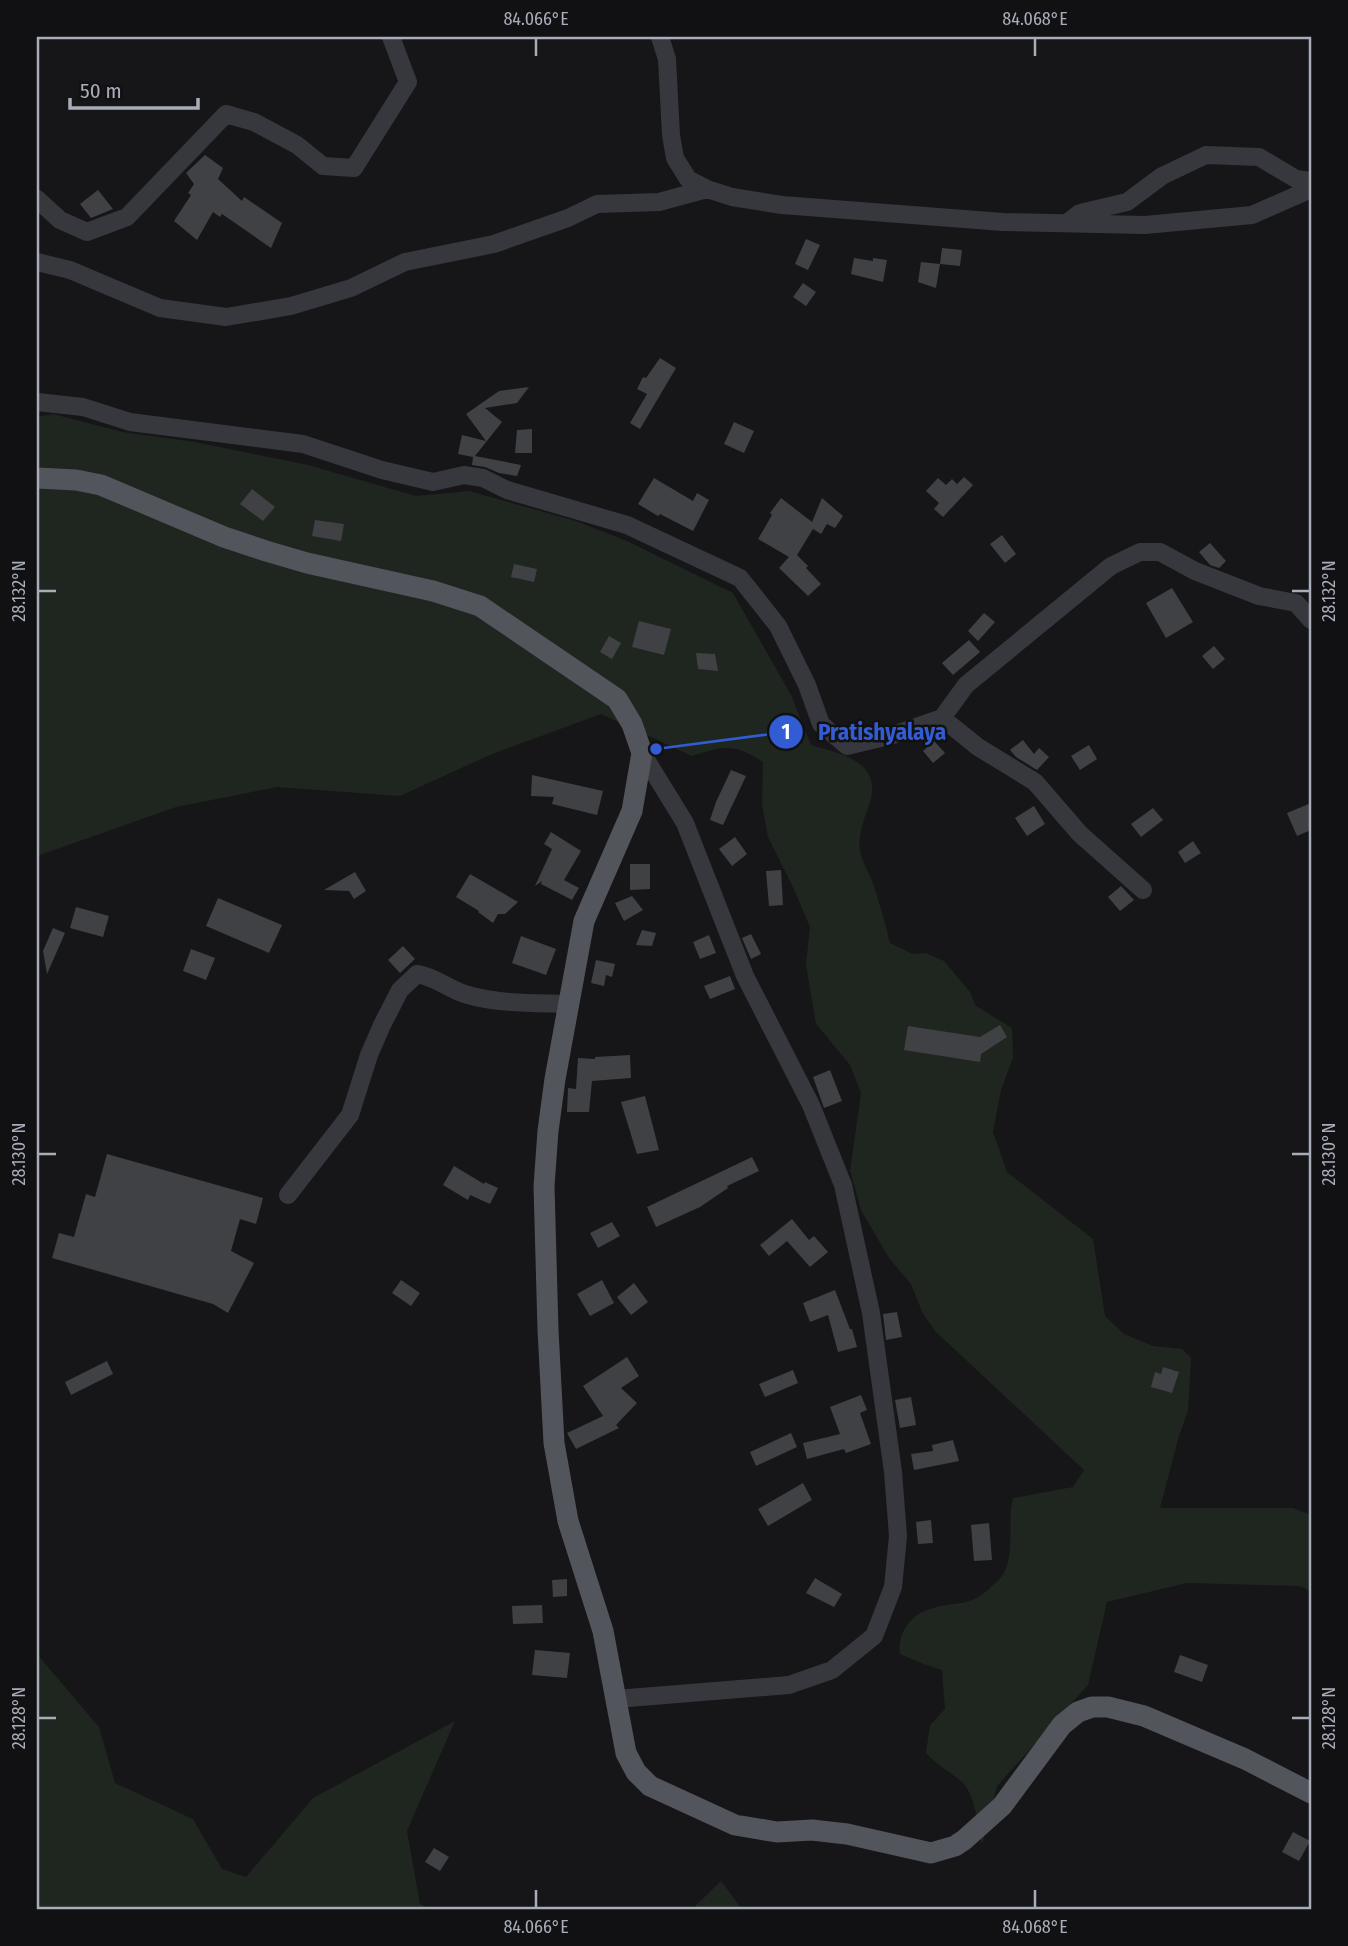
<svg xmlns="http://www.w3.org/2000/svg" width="1348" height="1946" viewBox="0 0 1348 1946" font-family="'Fira Sans Condensed',sans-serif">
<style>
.green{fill:#1e261f}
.building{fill:#404145}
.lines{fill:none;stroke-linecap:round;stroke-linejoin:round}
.minor{stroke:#37383d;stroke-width:18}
.major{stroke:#53555c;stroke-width:21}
.ticks{fill:none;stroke:#a8adb8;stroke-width:2.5}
.leader{fill:none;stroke:#325cd3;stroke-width:2.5}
.callout-dot{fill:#325cd3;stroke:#111113;stroke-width:2.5}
.mark-label{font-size:21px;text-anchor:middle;font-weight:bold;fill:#fff}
.callout-label{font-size:23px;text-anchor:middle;font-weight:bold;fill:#325cd3;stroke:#111113;stroke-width:5;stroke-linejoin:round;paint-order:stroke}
.neatline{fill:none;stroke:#a8adb8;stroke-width:2.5}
.ticks-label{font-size:18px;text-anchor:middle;fill:#a8adb8}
</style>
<rect width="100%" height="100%" fill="#161618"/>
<path class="green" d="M 53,414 L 123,432 L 195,442 L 308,465 L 416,496 L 469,491 L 576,521 L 627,541 L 733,593 L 791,695 L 811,745 C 846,755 885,763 868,808 C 863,822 858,836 860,850 C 862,862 868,870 872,881 C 879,901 885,922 890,943 L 913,954 L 926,953 L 944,961 L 970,992 L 976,1006 L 1012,1028 L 1013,1058 L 1001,1090 L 993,1132 L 1007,1172 L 1093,1239 L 1105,1316 L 1124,1334 L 1153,1346 L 1182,1349 L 1191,1358 L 1188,1411 L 1179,1436 L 1160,1508 L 1293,1508 L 1311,1515 L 1311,1591 L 1299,1586 L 1187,1583 L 1107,1602 L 1088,1685 L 997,1786 L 982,1844 C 977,1825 976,1794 961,1781 C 949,1771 938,1766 926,1753 L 930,1725 L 945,1709 L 942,1670 L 921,1663 L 900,1654 C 897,1634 910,1615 930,1609 C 957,1600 970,1609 993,1585 C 997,1581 1002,1577 1004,1573 C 1015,1551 1007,1521 1013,1498 L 1073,1487 L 1084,1470 L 936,1332 L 923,1314 L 911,1284 L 889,1258 L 861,1210 L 850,1171 L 861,1093 L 850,1065 L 816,1024 L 806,965 L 810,927 L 792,885 L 768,837 L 762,804 L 763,762 C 733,743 725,746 692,756 L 601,714 L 490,755 L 400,796 L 277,787 L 176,807 L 37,856 L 37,417 Z
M 37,1654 L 99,1727 L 115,1783 L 193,1819 L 222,1869 L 246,1877 L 313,1798 L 455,1721 L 407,1831 L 420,1904 L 431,1909 L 37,1909 Z
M 721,1881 L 742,1909 L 692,1909 Z"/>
<path class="building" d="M 205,155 L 223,168 L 218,179 L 242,201 L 244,197 L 282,223 L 271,248 L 222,214 L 220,217 L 213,212 L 197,240 L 174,221 L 191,195 L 188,193 L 194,184 L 186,173 Z
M 98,190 L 113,209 L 91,218 L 80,204 Z
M 806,239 L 820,245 L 808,270 L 795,264 Z
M 942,248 L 962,250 L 960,266 L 940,264 Z
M 854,258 L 873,261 L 873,258 L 887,260 L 883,282 L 851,274 Z
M 921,262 L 940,264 L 936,288 L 918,282 Z
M 803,283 L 816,292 L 806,306 L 793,297 Z
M 660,358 L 676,368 L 640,429 L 630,423 L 647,394 L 637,389 L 643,377 L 646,378 Z
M 529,387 L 517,403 L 485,408 L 502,422 L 475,456 L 521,465 L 517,476 L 499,473 L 485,467 L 472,465 L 473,457 L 458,454 L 462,435 L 486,441 L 466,414 L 499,391 Z
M 734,422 L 754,431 L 744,453 L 724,444 Z
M 532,429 L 532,453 L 515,453 L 517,430 Z
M 964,477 L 973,485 L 943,517 L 934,509 L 939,503 L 926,491 L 938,478 L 946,485 L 952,479 L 957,484 Z
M 654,478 L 693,501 L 697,493 L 709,500 L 693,531 L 660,514 L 658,516 L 638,504 Z
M 252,489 L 275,507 L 263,521 L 240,504 Z
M 781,498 L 812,522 L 822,498 L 843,516 L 835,528 L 827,524 L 821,534 L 813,529 L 797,555 L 808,566 L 806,568 L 821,584 L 808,596 L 779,568 L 789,557 L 758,539 L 772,515 L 770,513 Z
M 315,520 L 344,524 L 341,541 L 312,536 Z
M 1002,535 L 1016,554 L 1005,563 L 990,544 Z
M 1210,543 L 1226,561 L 1219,568 L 1210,565 L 1199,552 Z
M 514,564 L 537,569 L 534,582 L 511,577 Z
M 1172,588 L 1193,622 L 1166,638 L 1146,603 Z
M 984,613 L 995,622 L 978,641 L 968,631 Z
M 639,621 L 671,629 L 664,655 L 632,647 Z
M 609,636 L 621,643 L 612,659 L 600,652 Z
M 969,640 L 980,652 L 953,675 L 942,663 Z
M 1214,646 L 1225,659 L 1213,669 L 1202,656 Z
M 696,653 L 715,654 L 718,671 L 698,669 Z
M 1023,740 L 1034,754 L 1039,748 L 1049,757 L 1037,770 L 1016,757 L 1010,750 Z
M 934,741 L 945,753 L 933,763 L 923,751 Z
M 1089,745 L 1097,759 L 1080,770 L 1071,756 Z
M 731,770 L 746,776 L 723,825 L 710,820 L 716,802 Z
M 532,775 L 603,791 L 597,815 L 552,804 L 554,797 L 531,796 Z
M 1311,803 L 1311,830 L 1297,836 L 1287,813 Z
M 1034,806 L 1045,824 L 1027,836 L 1015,818 Z
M 1153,808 L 1163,820 L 1141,837 L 1131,824 Z
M 551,832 L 581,851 L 564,880 L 579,888 L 572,900 L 541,884 L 542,881 L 535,886 L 552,849 L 544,844 Z
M 735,837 L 747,854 L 732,866 L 719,849 Z
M 1193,841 L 1201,853 L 1185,863 L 1178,852 Z
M 630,864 L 650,864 L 650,889 L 630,890 Z
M 781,870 L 783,905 L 769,906 L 766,871 Z
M 355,872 L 366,891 L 354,899 L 349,891 L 324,890 Z
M 470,874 L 518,902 L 505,914 L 498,914 L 493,923 L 478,912 L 479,911 L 456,897 Z
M 1121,886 L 1134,900 L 1120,911 L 1108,897 Z
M 632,896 L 643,910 L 624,921 L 615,903 Z
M 218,898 L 282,925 L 269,953 L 206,926 Z
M 76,907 L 109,916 L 103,937 L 70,928 Z
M 53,928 L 65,933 L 47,974 L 43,951 Z
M 642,930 L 656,933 L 652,946 L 636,945 Z
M 751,934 L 761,954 L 751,959 L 742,938 Z
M 709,935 L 716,953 L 700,959 L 693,942 Z
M 521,936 L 556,949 L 546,975 L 512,963 Z
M 403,946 L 415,959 L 400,973 L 388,960 Z
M 191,949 L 215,958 L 206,980 L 183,971 Z
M 596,960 L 615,964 L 612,977 L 606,975 L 604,986 L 591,983 Z
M 730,976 L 735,989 L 710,999 L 704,986 Z
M 1000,1025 L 1007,1037 L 981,1054 L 980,1062 L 904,1050 L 908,1026 L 980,1037 Z
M 630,1055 L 631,1078 L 592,1081 L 589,1112 L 567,1112 L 568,1088 L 576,1089 L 578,1058 L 595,1059 L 595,1057 Z
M 830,1070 L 842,1101 L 824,1108 L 813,1077 Z
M 645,1096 L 659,1150 L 637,1154 L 621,1102 Z
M 107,1154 L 263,1198 L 256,1224 L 240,1219 L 231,1251 L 254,1263 L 228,1313 L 213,1304 L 52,1258 L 59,1233 L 74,1237 L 86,1194 L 95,1197 Z
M 752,1157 L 759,1171 L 727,1186 L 728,1188 L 700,1207 L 656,1227 L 647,1207 Z
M 454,1166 L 484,1184 L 485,1182 L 498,1188 L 490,1204 L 470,1195 L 468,1200 L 443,1185 Z
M 792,1219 L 809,1240 L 814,1236 L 828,1252 L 810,1267 L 787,1241 L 769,1256 L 760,1245 Z
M 612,1222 L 620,1236 L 598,1248 L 590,1233 Z
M 401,1280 L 420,1293 L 411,1306 L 392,1293 Z
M 602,1280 L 614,1303 L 590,1316 L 577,1294 Z
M 634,1283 L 648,1302 L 631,1315 L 617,1297 Z
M 835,1290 L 850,1329 L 852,1329 L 857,1347 L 838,1352 L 828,1315 L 810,1322 L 803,1303 Z
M 897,1312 L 902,1337 L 886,1340 L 883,1314 Z
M 627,1357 L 639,1376 L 621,1388 L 637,1403 L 616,1425 L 619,1428 L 576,1449 L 567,1433 L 603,1416 L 583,1386 Z
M 107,1361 L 113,1374 L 71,1395 L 65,1382 Z
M 1163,1367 L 1179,1372 L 1172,1393 L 1151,1387 L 1155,1372 L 1161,1374 Z
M 793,1370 L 798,1383 L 765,1397 L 759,1384 Z
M 861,1395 L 867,1410 L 860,1413 L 871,1444 L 846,1453 L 844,1449 L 807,1459 L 803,1443 L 840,1434 L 830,1407 Z
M 911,1397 L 916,1425 L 900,1428 L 895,1400 Z
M 791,1433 L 797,1447 L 756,1466 L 750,1452 Z
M 953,1440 L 959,1461 L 914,1470 L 911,1454 L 933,1451 L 932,1445 Z
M 803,1483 L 812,1500 L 768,1526 L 758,1509 Z
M 931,1520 L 933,1543 L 918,1544 L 916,1522 Z
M 989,1523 L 992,1560 L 974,1561 L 971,1525 Z
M 815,1578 L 842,1594 L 834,1607 L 806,1593 Z
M 567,1579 L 567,1596 L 553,1597 L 552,1580 Z
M 542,1605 L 543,1623 L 513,1624 L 512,1606 Z
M 535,1650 L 570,1653 L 567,1678 L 532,1675 Z
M 1180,1655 L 1208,1665 L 1202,1682 L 1174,1672 Z
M 1293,1832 L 1310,1841 L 1299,1861 L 1282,1852 Z
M 434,1848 L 449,1857 L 440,1871 L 425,1862 Z"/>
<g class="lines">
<path class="minor" d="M 660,37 L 667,59 L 671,135 L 675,158 L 688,179 L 707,189 L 732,197 L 782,205 L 1003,222 L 1145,225 L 1252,215 L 1311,189
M 37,199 L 60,220 L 87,232 L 127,217 L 226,114 L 254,122 L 297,145 L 323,166 L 354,168 L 408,82 L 391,37
M 1067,223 L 1080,213 L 1127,202 L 1162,176 L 1206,155 L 1259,157 L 1296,179 L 1311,181
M 37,262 L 70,270 L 160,308 L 226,317 L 291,306 L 351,288 L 405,262 L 494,244 L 568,218 L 597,204 L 659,202 L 707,189
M 37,402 L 83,407 L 130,422 L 303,444 L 382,470 L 433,482 L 464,475 L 483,478 L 507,490 L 627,525 L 740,578 L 778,626 L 807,685 L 821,724 L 847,746 L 893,735 L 942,718 L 966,685 L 1111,566 L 1140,552 L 1160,552 L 1195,571 L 1259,596 L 1296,603 L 1311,620
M 942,718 L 978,747 L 1035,782 L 1080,834 L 1143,890
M 288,1195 L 350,1115 L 369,1055 L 382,1025 L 400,990 L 417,974 C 437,977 449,990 468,995 C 499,1004 536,1003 568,1004
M 616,1699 L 789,1685 L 832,1670 L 874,1636 L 893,1587 L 898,1536 L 893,1472 L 871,1313 L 843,1185 L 811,1105 L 745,976 L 685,823 L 642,753"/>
<path class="major" d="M 37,478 L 76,480 L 101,485 L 224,537 L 266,551 L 307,563 L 433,591 L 480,606 L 617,699 L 632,724 L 642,753 L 632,811 L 584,921 L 555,1079 L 548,1131 L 544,1186 L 548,1330 L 554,1443 L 568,1521 L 603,1631 L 626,1753 L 636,1772 L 650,1786 L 735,1825 L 777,1832 L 812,1830 L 847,1834 L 931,1853 L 955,1846 L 964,1840 L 1002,1806 L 1062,1725 L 1078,1712 L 1092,1707 L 1108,1707 L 1144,1716 L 1245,1759 L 1311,1793"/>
</g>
<path class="ticks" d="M 536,38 L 536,56M 1035,38 L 1035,56M 38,591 L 56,591M 1292,591 L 1310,591M 38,1154 L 56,1154M 1292,1154 L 1310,1154M 38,1718 L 56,1718M 1292,1718 L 1310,1718M 536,1890 L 536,1908M 1035,1890 L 1035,1908"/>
<path class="leader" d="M656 749L786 732"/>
<g class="callout-dot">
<circle cx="656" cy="749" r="7"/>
<circle cx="786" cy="732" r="18"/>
</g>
<g class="mark-label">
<text x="786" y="739">1</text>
</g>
<g class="callout-label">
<text x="882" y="740">Pratishyalaya</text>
</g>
<rect width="1348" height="1946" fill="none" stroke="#111113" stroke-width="77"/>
<path d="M70 98v10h128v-10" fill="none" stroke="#a8adb8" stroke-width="3.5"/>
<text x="80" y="98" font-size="21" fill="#a8adb8" stroke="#111113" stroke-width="5" paint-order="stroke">50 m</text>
<rect x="38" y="38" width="1272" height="1870" class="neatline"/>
<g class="ticks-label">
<text x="536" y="25">84.066°E</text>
<text x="1035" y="25">84.068°E</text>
<text transform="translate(19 591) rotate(-90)" y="6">28.132°N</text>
<text transform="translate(1329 591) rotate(-90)" y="6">28.132°N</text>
<text transform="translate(19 1154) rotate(-90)" y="6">28.130°N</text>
<text transform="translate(1329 1154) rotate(-90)" y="6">28.130°N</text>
<text transform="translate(19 1718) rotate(-90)" y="6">28.128°N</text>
<text transform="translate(1329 1718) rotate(-90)" y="6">28.128°N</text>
<text x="536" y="1933">84.066°E</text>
<text x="1035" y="1933">84.068°E</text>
</g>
</svg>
